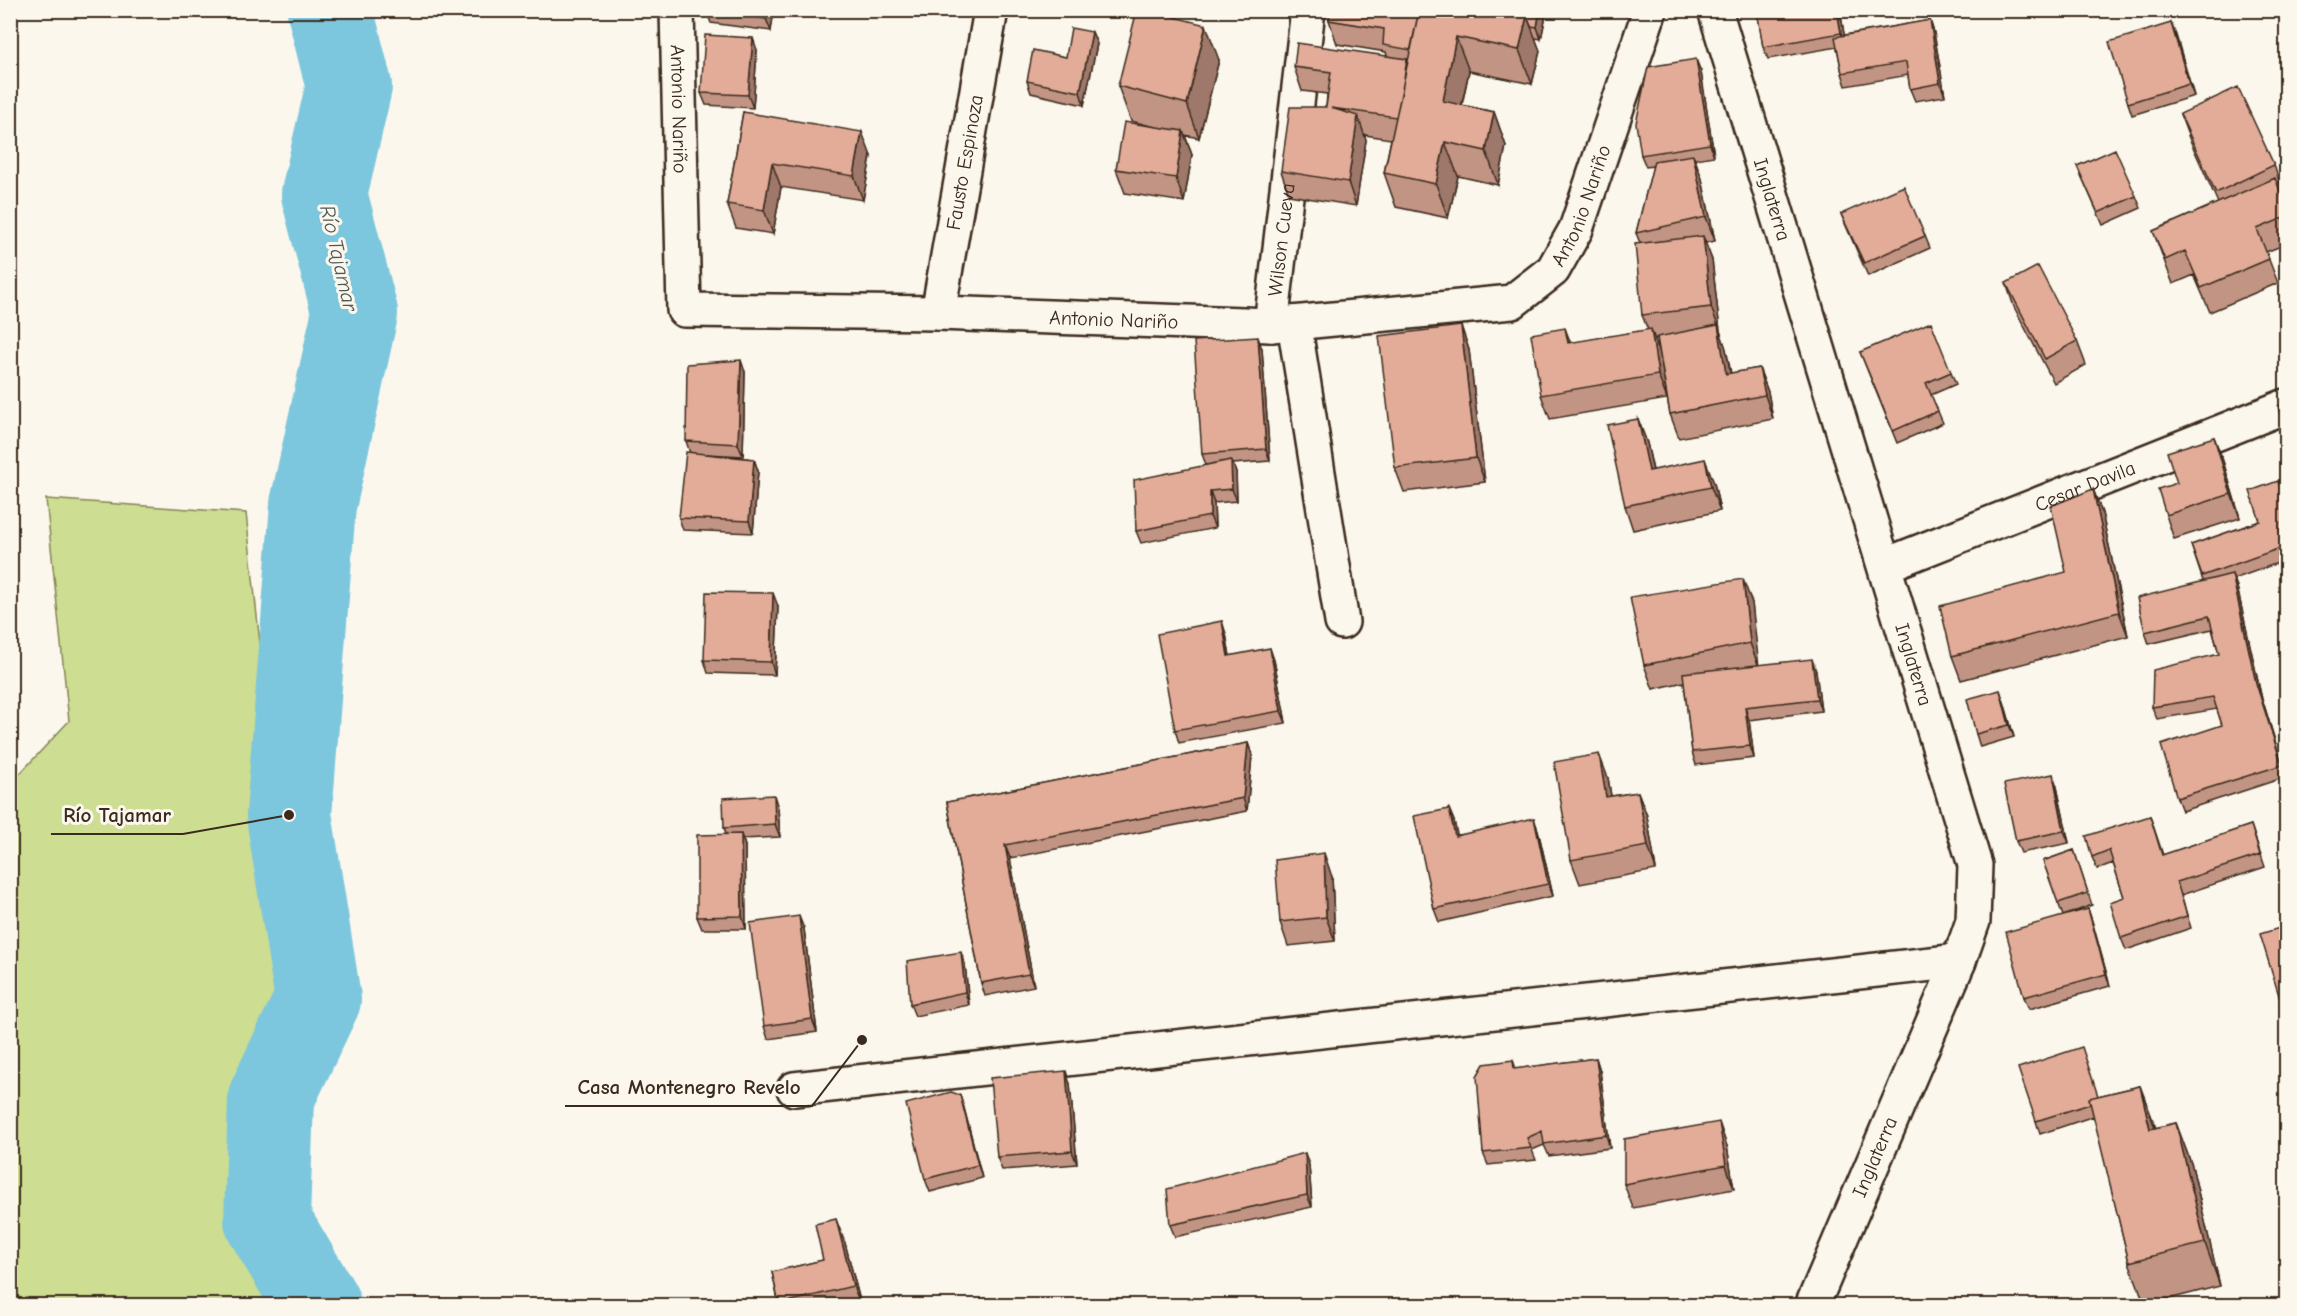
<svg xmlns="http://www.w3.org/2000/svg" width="2297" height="1316" viewBox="0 0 2297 1316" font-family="'Comic Neue',sans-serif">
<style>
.green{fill:#cddd91;stroke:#848458;stroke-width:1.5}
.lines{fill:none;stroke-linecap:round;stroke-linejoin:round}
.river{stroke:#7dc7de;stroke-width:86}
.minor-casing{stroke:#3b2a1e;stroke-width:38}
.minor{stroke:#fbf7ec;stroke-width:33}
.wall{fill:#c29483;stroke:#3b2a1e;stroke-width:1.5;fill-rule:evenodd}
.shaded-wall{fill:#9e786a;stroke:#3b2a1e;stroke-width:1.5}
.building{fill:#e2ac98;stroke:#3b2a1e;stroke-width:1.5}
.labels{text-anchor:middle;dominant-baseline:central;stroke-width:6;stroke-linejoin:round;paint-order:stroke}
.street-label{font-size:20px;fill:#3b2a1e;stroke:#fbf7ec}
.water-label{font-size:21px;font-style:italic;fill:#4f5958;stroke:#fbf7ec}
.leader{fill:none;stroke:#3b2a1e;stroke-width:2}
.callout-dot{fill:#3b2a1e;stroke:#fbf7ec;stroke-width:2}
.callout-label{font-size:21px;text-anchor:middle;font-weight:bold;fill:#3b2a1e;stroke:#fbf7ec;stroke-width:6;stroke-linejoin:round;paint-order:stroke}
</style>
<rect width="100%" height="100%" fill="#fbf7ec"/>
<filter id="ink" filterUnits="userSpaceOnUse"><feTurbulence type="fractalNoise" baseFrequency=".0167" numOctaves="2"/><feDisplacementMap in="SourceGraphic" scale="12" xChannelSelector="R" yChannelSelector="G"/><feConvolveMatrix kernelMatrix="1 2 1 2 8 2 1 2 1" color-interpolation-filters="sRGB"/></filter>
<g filter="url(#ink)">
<path class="green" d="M 46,499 L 246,513 L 269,728 L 294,1234 L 273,1305 L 11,1305 L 11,783 L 69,721 Z"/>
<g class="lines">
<path class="river" d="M 318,1306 L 267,1220 L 271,1098 L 318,999 L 289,815 L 313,505 L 355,313 L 324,194 L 349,86 L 330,10"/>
<defs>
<g id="minor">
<path id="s1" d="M 677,10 L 684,310 L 938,313 L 1271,325 L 1512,302 L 1553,270 L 1576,229 L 1650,10"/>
<path id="s2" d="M 1715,10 L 1975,865 L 1973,921 L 1959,961 L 1812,1306"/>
<path id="s3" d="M 938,313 L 991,10"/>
<path d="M 1294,323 L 1342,622"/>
<path id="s4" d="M 1271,325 L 1308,10"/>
<path id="s5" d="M 1886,565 L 2286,406"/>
<path d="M 794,1089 L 1959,961"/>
</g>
</defs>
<use href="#minor" class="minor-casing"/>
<use href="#minor" class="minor"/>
</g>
<path class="wall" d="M 706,10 L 774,10 L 771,31 L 711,23 Z
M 1330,10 L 1547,10 L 1541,39 L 1535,38 L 1540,51 L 1532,84 L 1469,71 L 1462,105 L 1494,112 L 1506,146 L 1498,185 L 1458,176 L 1448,218 L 1396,207 L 1384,173 L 1391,139 L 1365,135 L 1366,140 L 1356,206 L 1289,195 L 1281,171 L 1326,107 L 1327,94 L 1302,91 L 1294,67 L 1387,56 L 1386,52 L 1337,44 L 1329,20 Z
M 1757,10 L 1840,10 L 1844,35 L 1930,20 L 1934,33 L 1945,96 L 1915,101 L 1910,89 L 1908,75 L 1846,86 L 1842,73 L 1837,47 L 1768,59 L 1763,47 Z
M 2171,23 L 2194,96 L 2132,115 L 2128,103 Z
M 1092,32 L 1097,44 L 1084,105 L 1031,93 L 1027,81 L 1066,57 Z
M 757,50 L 753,108 L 706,105 L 701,93 Z
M 1219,60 L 1199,138 L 1185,135 L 1192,155 L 1184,202 L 1125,193 L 1116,169 L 1155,127 L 1131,121 L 1118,86 Z
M 1701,72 L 1714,156 L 1695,159 L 1702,179 L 1715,241 L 1705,243 L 1712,260 L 1720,331 L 1726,349 L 1731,373 L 1759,368 L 1768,392 L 1773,419 L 1679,438 L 1670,414 L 1660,358 L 1667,399 L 1550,419 L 1541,395 L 1571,343 L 1648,330 L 1642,315 L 1640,243 L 1636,233 L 1653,166 L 1646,167 L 1641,155 ZM 1657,338 L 1659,353 L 1654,339 Z
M 743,112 L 871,156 L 863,200 L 781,187 L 773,234 L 736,228 L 727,204 Z
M 2180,114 L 2274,165 L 2282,189 L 2280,190 L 2286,206 L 2286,244 L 2266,252 L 2278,283 L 2210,312 L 2194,275 L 2173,284 L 2153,231 L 2218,203 L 2189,138 Z
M 2077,166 L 2136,196 L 2141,208 L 2103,225 Z
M 1841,214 L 1925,236 L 1930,248 L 1868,276 L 1846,226 Z
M 2006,283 L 2077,341 L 2086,365 L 2054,383 L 2014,307 Z
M 1461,326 L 1469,350 L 1485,482 L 1404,492 L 1395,468 Z
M 1262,349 L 1270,461 L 1233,464 L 1236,472 L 1237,501 L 1214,503 L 1215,528 L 1141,543 L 1136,531 L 1206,465 L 1202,454 Z
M 1860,352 L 1951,372 L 1956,384 L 1931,395 L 1943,423 L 1897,443 Z
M 745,372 L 743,456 L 707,454 L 754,459 L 758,471 L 753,533 L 683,530 L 679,518 L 690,453 L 686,441 Z
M 1638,419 L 1647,443 L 1653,470 L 1714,483 L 1720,511 L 1633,530 L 1625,506 Z
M 2214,437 L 2223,461 L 2240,518 L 2174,539 L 2166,515 L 2177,483 Z
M 2093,489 L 2102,513 L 2128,636 L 1961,680 L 1952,656 L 2066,572 Z
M 2286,505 L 2286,560 L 2234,579 L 2237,587 L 2261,695 L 2286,777 L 2182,811 L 2177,798 L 2222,725 L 2217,709 L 2157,719 L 2152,707 L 2219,654 L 2212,629 L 2149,644 L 2145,632 L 2203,581 L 2191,545 L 2260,521 Z
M 1752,603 L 1758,665 L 1816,671 L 1821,711 L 1749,720 L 1754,758 L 1696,765 L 1692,752 L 1684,682 L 1653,689 L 1644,665 Z
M 778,606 L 775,675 L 708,673 L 704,660 Z
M 1226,634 L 1230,656 L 1274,660 L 1286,723 L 1179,743 L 1175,730 Z
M 2004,702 L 2014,737 L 1980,747 L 1976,734 Z
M 1248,743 L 1252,755 L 1247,811 L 1010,858 L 1034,986 L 985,996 L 981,983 L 947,802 Z
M 1608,778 L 1611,796 L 1638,792 L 1647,816 L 1656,870 L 1580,884 L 1571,860 Z
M 2057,787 L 2069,843 L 2021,853 L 2016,841 Z
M 778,808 L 780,837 L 743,839 L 745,846 L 746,929 L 702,929 L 697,917 L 726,834 L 724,828 Z
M 1449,809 L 1454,821 L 1457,835 L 1538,830 L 1553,896 L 1439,922 L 1434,909 Z
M 2150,816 L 2163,855 L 2251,825 L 2265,867 L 2181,895 L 2191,928 L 2126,950 L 2121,938 L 2124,897 L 2113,863 L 2097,869 L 2092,857 Z
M 2074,850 L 2092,905 L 2063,916 L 2088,909 L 2092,921 L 2110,986 L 2029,1009 L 2024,997 L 2063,916 L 2043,861 Z
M 1332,877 L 1335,941 L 1288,946 L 1280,922 Z
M 804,929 L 817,1032 L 768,1039 L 764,1026 Z
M 965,964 L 969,1005 L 915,1016 L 910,1004 Z
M 1596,1058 L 1600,1071 L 1610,1148 L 1549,1156 L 1544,1145 L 1532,1150 L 1536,1160 L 1488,1165 L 1483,1153 L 1513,1060 L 1516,1069 Z
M 1070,1084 L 1077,1164 L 1002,1170 L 997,1157 Z
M 2140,1086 L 2156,1128 L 2176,1123 L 2192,1166 L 2220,1286 L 2145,1305 L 2129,1262 L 2094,1116 L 2040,1134 L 2036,1121 L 2098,1096 Z
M 964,1108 L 982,1178 L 930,1192 L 925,1179 Z
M 1727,1146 L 1734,1189 L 1633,1208 L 1624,1184 Z
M 1309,1165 L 1312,1207 L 1175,1237 L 1170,1225 Z
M 845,1243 L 861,1305 L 779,1305 L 772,1272 L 823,1260 Z"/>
<path class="shaded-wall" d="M 767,10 L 774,10 L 771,31 L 766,19 Z
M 1540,10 L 1547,10 L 1541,39 L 1537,27 Z
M 1837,10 L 1840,10 L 1846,45 L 1841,33 Z
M 1527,16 L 1540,51 L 1532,84 L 1519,50 Z
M 1930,20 L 1934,33 L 1945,96 L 1940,83 Z
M 2171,23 L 2176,35 L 2194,96 L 2189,84 Z
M 1206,25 L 1219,60 L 1199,138 L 1187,104 Z
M 1092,32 L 1097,44 L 1084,105 L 1080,92 Z
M 1456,37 L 1469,71 L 1455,135 L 1443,101 Z
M 753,38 L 757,50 L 753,108 L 748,95 Z
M 1696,59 L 1701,72 L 1714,156 L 1710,144 Z
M 1494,112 L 1506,146 L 1498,185 L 1486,151 Z
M 1358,116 L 1366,140 L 1356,206 L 1348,182 Z
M 1183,131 L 1192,155 L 1184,202 L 1176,178 Z
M 862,132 L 871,156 L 863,200 L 854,176 Z
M 1445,142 L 1458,176 L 1448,218 L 1436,184 Z
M 1693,155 L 1702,179 L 1715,241 L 1706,217 Z
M 772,163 L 781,187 L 773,234 L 764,210 Z
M 1703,236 L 1712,260 L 1720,331 L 1711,307 Z
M 1718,325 L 1726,349 L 1735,398 L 1726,374 Z
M 1461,326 L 1469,350 L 1485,482 L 1476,458 Z
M 1565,328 L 1574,352 L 1568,343 Z
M 1651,329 L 1660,353 L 1667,399 L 1658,375 Z
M 1258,337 L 1262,349 L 1270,461 L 1266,449 Z
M 741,360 L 745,372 L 743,456 L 738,444 Z
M 1759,368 L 1768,392 L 1773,419 L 1765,395 Z
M 1638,419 L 1647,443 L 1658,495 L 1649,471 Z
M 2214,437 L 2223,461 L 2240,518 L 2231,494 Z
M 754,459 L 758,471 L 753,533 L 749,521 Z
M 1705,459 L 1714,483 L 1720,511 L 1711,487 Z
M 1231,460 L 1236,472 L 1237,501 L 1232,489 Z
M 2093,489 L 2102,513 L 2128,636 L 2119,612 Z
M 1210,491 L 1214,503 L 1215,528 L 1210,516 Z
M 2232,574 L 2237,587 L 2261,695 L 2286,777 L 2256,683 Z
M 1743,579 L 1752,603 L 1759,667 L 1750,643 Z
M 773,593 L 778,606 L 775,675 L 771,662 Z
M 1222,621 L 1226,634 L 1232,668 L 1228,656 Z
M 1270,648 L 1274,660 L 1286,723 L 1281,711 Z
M 1812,659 L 1816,671 L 1821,711 L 1817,699 Z
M 2000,690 L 2004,702 L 2014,737 L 2009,725 Z
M 1745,707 L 1749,720 L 1754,758 L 1750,746 Z
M 1248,743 L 1252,755 L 1247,811 L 1243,798 Z
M 1599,754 L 1608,778 L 1615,820 L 1606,797 Z
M 2053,774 L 2057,787 L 2069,843 L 2064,831 Z
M 1638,792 L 1647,816 L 1656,870 L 1648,846 Z
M 774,795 L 778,808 L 780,837 L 775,824 Z
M 1449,809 L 1454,821 L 1460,848 L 1455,836 Z
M 1534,818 L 1538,830 L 1553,896 L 1548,884 Z
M 741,834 L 745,846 L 746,929 L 742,916 Z
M 1005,845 L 1010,858 L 1034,986 L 1029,974 Z
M 1324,853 L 1332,877 L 1335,941 L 1326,917 Z
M 2088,909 L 2092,921 L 2110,986 L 2106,974 Z
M 799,916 L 804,929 L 817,1032 L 812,1019 Z
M 961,952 L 965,964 L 969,1005 L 965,992 Z
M 1596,1058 L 1600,1071 L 1610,1148 L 1606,1135 Z
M 1066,1071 L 1070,1084 L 1077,1164 L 1072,1151 Z
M 2140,1086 L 2156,1130 L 2150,1129 Z
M 960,1095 L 964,1108 L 982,1178 L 978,1165 Z
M 1719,1122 L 1727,1146 L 1734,1189 L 1726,1165 Z
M 2176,1123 L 2192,1166 L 2220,1286 L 2205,1243 Z
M 1305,1153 L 1309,1165 L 1312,1207 L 1307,1195 Z
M 836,1219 L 845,1243 L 861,1305 L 853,1286 Z"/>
<path class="building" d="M 706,10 L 767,10 L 766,19 Z
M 1137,10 L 1146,10 L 1206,25 L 1187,104 L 1118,86 Z
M 1330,10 L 1419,10 L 1411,50 L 1383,45 L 1384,29 L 1329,20 Z
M 1419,10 L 1499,10 L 1527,16 L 1519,50 L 1456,37 L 1443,101 L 1494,112 L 1486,151 L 1445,142 L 1436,184 L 1384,173 Z
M 1499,10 L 1540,10 L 1537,27 L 1531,26 L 1527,16 Z
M 1757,10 L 1837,10 L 1841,33 L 1763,47 Z
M 1930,20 L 1940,83 L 1910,89 L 1906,62 L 1842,73 L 1835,37 Z
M 2171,23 L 2189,84 L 2128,103 L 2109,42 Z
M 1071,28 L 1092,32 L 1080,92 L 1027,81 L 1033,50 L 1066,57 Z
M 705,35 L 753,38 L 748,95 L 701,93 Z
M 1297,43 L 1407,59 L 1402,91 L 1396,117 L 1331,108 L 1358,116 L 1348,182 L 1281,171 L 1290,107 L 1326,107 L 1331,72 L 1294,67 Z
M 1696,59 L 1710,144 L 1641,155 L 1636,123 L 1648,67 Z
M 2238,87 L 2274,165 L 2216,193 L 2180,114 Z
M 743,112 L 862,132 L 854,176 L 772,163 L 764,210 L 727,204 Z
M 1124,122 L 1183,131 L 1176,178 L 1116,169 Z
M 2115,149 L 2136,196 L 2098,213 L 2077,166 Z
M 1693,155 L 1706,217 L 1636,233 L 1654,161 Z
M 2275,178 L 2286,206 L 2286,217 L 2257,229 L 2269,259 L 2201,288 L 2185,251 L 2165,260 L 2153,231 Z
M 1904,186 L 1925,236 L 1864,263 L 1841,214 Z
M 1703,236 L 1711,307 L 1642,315 L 1635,244 Z
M 2038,266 L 2077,341 L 2045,359 L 2006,283 Z
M 1931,322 L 1951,372 L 1926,383 L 1938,411 L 1893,431 L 1860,352 Z
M 1718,325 L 1726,374 L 1759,368 L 1765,395 L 1670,414 L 1657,337 Z
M 1461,326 L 1476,458 L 1395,468 L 1379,336 Z
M 1565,328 L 1568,343 L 1651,329 L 1658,375 L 1541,395 L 1531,334 Z
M 1258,337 L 1266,449 L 1202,454 L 1194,341 Z
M 741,360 L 738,444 L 686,441 L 687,364 Z
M 2286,404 L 2286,438 L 2278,406 Z
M 1638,419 L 1649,471 L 1705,459 L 1711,487 L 1625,506 L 1607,425 Z
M 2214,437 L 2231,494 L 2166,515 L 2158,489 L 2177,483 L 2167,452 Z
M 686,452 L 754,459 L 749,521 L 679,518 Z
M 1231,460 L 1232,489 L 1210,491 L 1210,516 L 1136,531 L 1134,480 Z
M 2278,481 L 2286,506 L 2286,546 L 2202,576 L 2191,545 L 2260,521 L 2250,491 Z
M 2093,489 L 2119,612 L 1952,656 L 1940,606 L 2066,572 L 2051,506 Z
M 2232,574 L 2256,683 L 2282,765 L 2177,798 L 2161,745 L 2222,725 L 2213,697 L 2152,707 L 2153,670 L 2219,654 L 2209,616 L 2145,632 L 2137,598 Z
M 1743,579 L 1750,643 L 1644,665 L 1630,597 Z
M 706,592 L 773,593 L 771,662 L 704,660 Z
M 1222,621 L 1228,656 L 1270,648 L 1281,711 L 1175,730 L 1157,634 Z
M 1812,659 L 1817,699 L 1745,707 L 1750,746 L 1692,752 L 1683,673 Z
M 2000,690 L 2009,725 L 1976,734 L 1967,699 Z
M 1248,743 L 1243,798 L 1005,845 L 1029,974 L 981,983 L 947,802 Z
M 1599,754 L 1606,797 L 1638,792 L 1648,846 L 1571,860 L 1554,762 Z
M 2053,774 L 2064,831 L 2016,841 L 2004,784 Z
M 774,795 L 775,824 L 724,828 L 723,798 Z
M 1449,809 L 1455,836 L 1534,818 L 1548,884 L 1434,909 L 1414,816 Z
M 2150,816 L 2162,855 L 2251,825 L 2260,855 L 2177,882 L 2187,916 L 2121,938 L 2110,902 L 2124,897 L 2109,850 L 2092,857 L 2086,836 Z
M 741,834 L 742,916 L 697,917 L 697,835 Z
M 2074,850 L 2088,893 L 2058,903 L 2043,861 Z
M 1324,853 L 1326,917 L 1280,922 L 1275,860 Z
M 2088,909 L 2106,974 L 2024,997 L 2006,932 Z
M 799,916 L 812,1019 L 764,1026 L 750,923 Z
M 2286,926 L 2286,1015 L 2285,1015 L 2260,934 Z
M 961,952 L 965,992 L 910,1004 L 907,961 Z
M 2082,1047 L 2098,1096 L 2089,1098 L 2090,1104 L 2036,1121 L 2018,1068 Z
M 1596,1058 L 1606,1135 L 1544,1144 L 1542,1131 L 1527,1138 L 1531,1148 L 1483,1153 L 1477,1076 L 1484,1064 L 1513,1060 L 1514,1069 Z
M 1066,1071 L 1072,1151 L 997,1157 L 990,1078 Z
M 2140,1086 L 2150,1129 L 2176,1123 L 2205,1243 L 2129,1262 L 2089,1098 Z
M 951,1092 L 960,1095 L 978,1165 L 925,1179 L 906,1104 Z
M 1719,1122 L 1726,1165 L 1624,1184 L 1624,1139 Z
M 1305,1153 L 1307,1195 L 1170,1225 L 1167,1189 Z
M 836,1219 L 853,1286 L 779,1304 L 772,1272 L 823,1260 L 815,1224 Z"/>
</g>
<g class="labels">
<g class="street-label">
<text stroke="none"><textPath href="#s1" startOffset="99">Antonio Nariño</textPath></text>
<text stroke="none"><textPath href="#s3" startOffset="153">Fausto Espinoza</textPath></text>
<text stroke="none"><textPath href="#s2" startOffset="198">Inglaterra</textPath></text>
<text stroke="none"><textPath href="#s1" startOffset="1252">Antonio Nariño</textPath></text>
<text stroke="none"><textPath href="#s4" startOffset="86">Wilson Cueva</textPath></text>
<text stroke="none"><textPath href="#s1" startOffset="730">Antonio Nariño</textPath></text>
<text stroke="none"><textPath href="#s5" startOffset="214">Cesar Davila</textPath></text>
<text stroke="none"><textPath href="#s2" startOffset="684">Inglaterra</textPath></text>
<text transform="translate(1875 1157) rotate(-67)">Inglaterra</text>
</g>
<g class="water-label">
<text transform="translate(339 258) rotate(77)">Río Tajamar</text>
</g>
</g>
<path class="leader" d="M289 815L183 834H51M862 1040L812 1106H565"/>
<g class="callout-dot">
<circle cx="289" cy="815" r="6"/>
<circle cx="862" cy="1040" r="6"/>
</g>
<g class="callout-label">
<text x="117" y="822">Río Tajamar</text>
<text x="689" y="1094">Casa Montenegro Revelo</text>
</g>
<rect width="2297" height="1316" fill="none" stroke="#fbf7ec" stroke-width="36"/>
<rect x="18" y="18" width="2261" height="1280" fill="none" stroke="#3b2a1e" stroke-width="2" filter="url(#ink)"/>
</svg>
